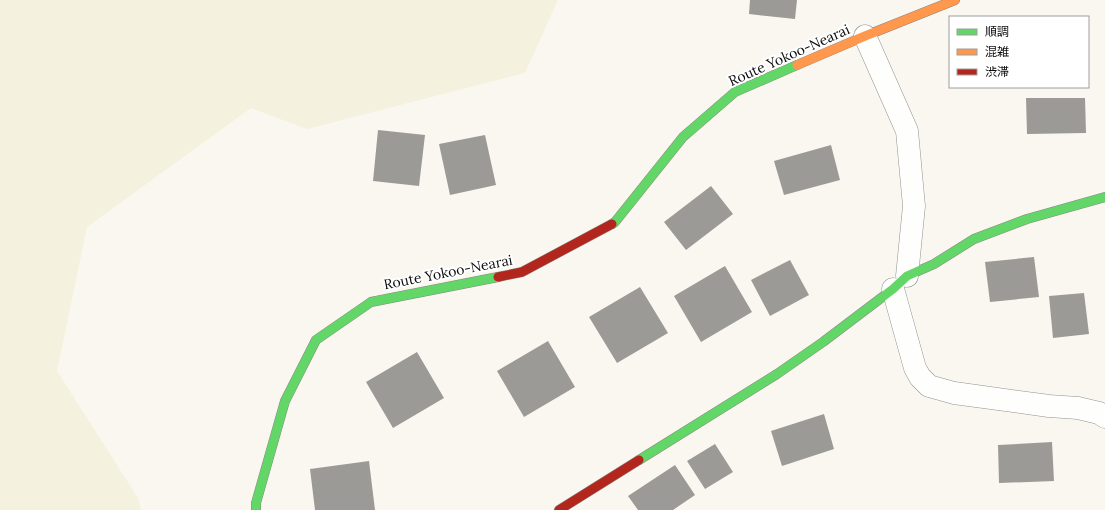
<svg xmlns="http://www.w3.org/2000/svg" width="1105" height="510" viewBox="0 0 1105 510" font-family="Lora,'Noto Sans JP',serif">
<style>
.farmland{fill:#f4f1de}
.building{fill:#9c9a96}
.lines{fill:none;stroke-linecap:round;stroke-linejoin:round}
.street-casing{stroke:#93928f;stroke-width:23}
.fast-casing{stroke:#8a8885;stroke-width:10}
.slow-casing{stroke:#8a8885;stroke-width:10}
.jam-casing{stroke:#8a8885;stroke-width:10}
.street{stroke:#fefefd;stroke-width:22}
.fast{stroke:#63d668;stroke-width:9}
.slow{stroke:#ff974d;stroke-width:9}
.jam{stroke:#b3261e;stroke-width:9}
.labels{text-anchor:middle;dominant-baseline:central;stroke-width:4;stroke-linejoin:round;paint-order:stroke}
.street-label{font-size:14px;fill:#0c0c0c;stroke:#fff}
</style>
<rect width="100%" height="100%" fill="#faf7f0"/>
<path class="farmland" d="M 0,0 L 558,0 L 525,73 L 307,129 L 251,108 L 87,227 L 57,371 L 138,498 L 141,510 L 0,510 Z"/>
<path class="building" d="M 750,0 L 797,0 L 795,19 L 749,14 Z
M 1026,98 L 1085,98 L 1086,133 L 1027,134 Z
M 378,130 L 425,135 L 419,186 L 373,181 Z
M 485,135 L 496,185 L 450,195 L 439,144 Z
M 831,145 L 840,180 L 784,195 L 774,161 Z
M 711,186 L 733,214 L 686,250 L 664,222 Z
M 1034,257 L 1039,297 L 990,302 L 985,262 Z
M 790,260 L 809,295 L 770,316 L 751,280 Z
M 725,266 L 752,312 L 701,342 L 674,296 Z
M 640,287 L 668,333 L 617,363 L 589,317 Z
M 1084,293 L 1089,334 L 1053,338 L 1049,296 Z
M 548,341 L 575,387 L 524,417 L 497,371 Z
M 417,352 L 444,398 L 393,428 L 366,382 Z
M 824,414 L 834,449 L 782,466 L 771,431 Z
M 1052,442 L 1054,481 L 999,483 L 998,445 Z
M 715,444 L 733,472 L 705,489 L 687,461 Z
M 369,461 L 375,510 L 315,510 L 310,469 Z
M 675,465 L 695,495 L 673,510 L 638,510 L 628,496 Z"/>
<g class="lines">
<defs>
<path id="street" d="M 865,36 L 907,131 L 914,206 L 907,276
M 893,289 L 915,368 L 920,377 L 929,386 L 954,393 L 1049,406 L 1078,408 L 1099,413 L 1105,417"/>
<path id="fast" d="M 612,224 L 615,222 L 683,137 L 735,92 L 797,65
M 639,460 L 777,374 L 823,342 L 893,289 L 907,276 L 934,264 L 974,239 L 1027,219 L 1105,197
M 256,510 L 256,503 L 285,401 L 316,340 L 371,302 L 498,277"/>
<path id="slow" d="M 797,65 L 865,36 L 955,0"/>
<path id="jam" d="M 498,277 L 522,272 L 612,224
M 559,510 L 639,460"/>
</defs>
<use href="#street" class="street-casing"/>
<use href="#fast" class="fast-casing"/>
<use href="#slow" class="slow-casing"/>
<use href="#jam" class="jam-casing"/>
<use href="#street" class="street"/>
<use href="#fast" class="fast"/>
<use href="#slow" class="slow"/>
<use href="#jam" class="jam"/>
</g>
<g class="labels">
<g class="street-label">
<text transform="translate(789 55) rotate(-24)">Route Yokoo-Nearai</text>
<text transform="translate(448 272) rotate(-11)">Route Yokoo-Nearai</text>
</g>
</g>
<rect x="949" y="16" width="140" height="72" fill="#ffffff" stroke="#9e9e9e"/>
<rect x="957" y="29" width="20" height="6" fill="#63d668" stroke="#9e9e9e"/>
<text x="985" y="36" font-size="12" fill="#0c0c0c">順調</text>
<rect x="957" y="49" width="20" height="6" fill="#ff974d" stroke="#9e9e9e"/>
<text x="985" y="56" font-size="12" fill="#0c0c0c">混雑</text>
<rect x="957" y="69" width="20" height="6" fill="#b3261e" stroke="#9e9e9e"/>
<text x="985" y="76" font-size="12" fill="#0c0c0c">渋滞</text>
</svg>
